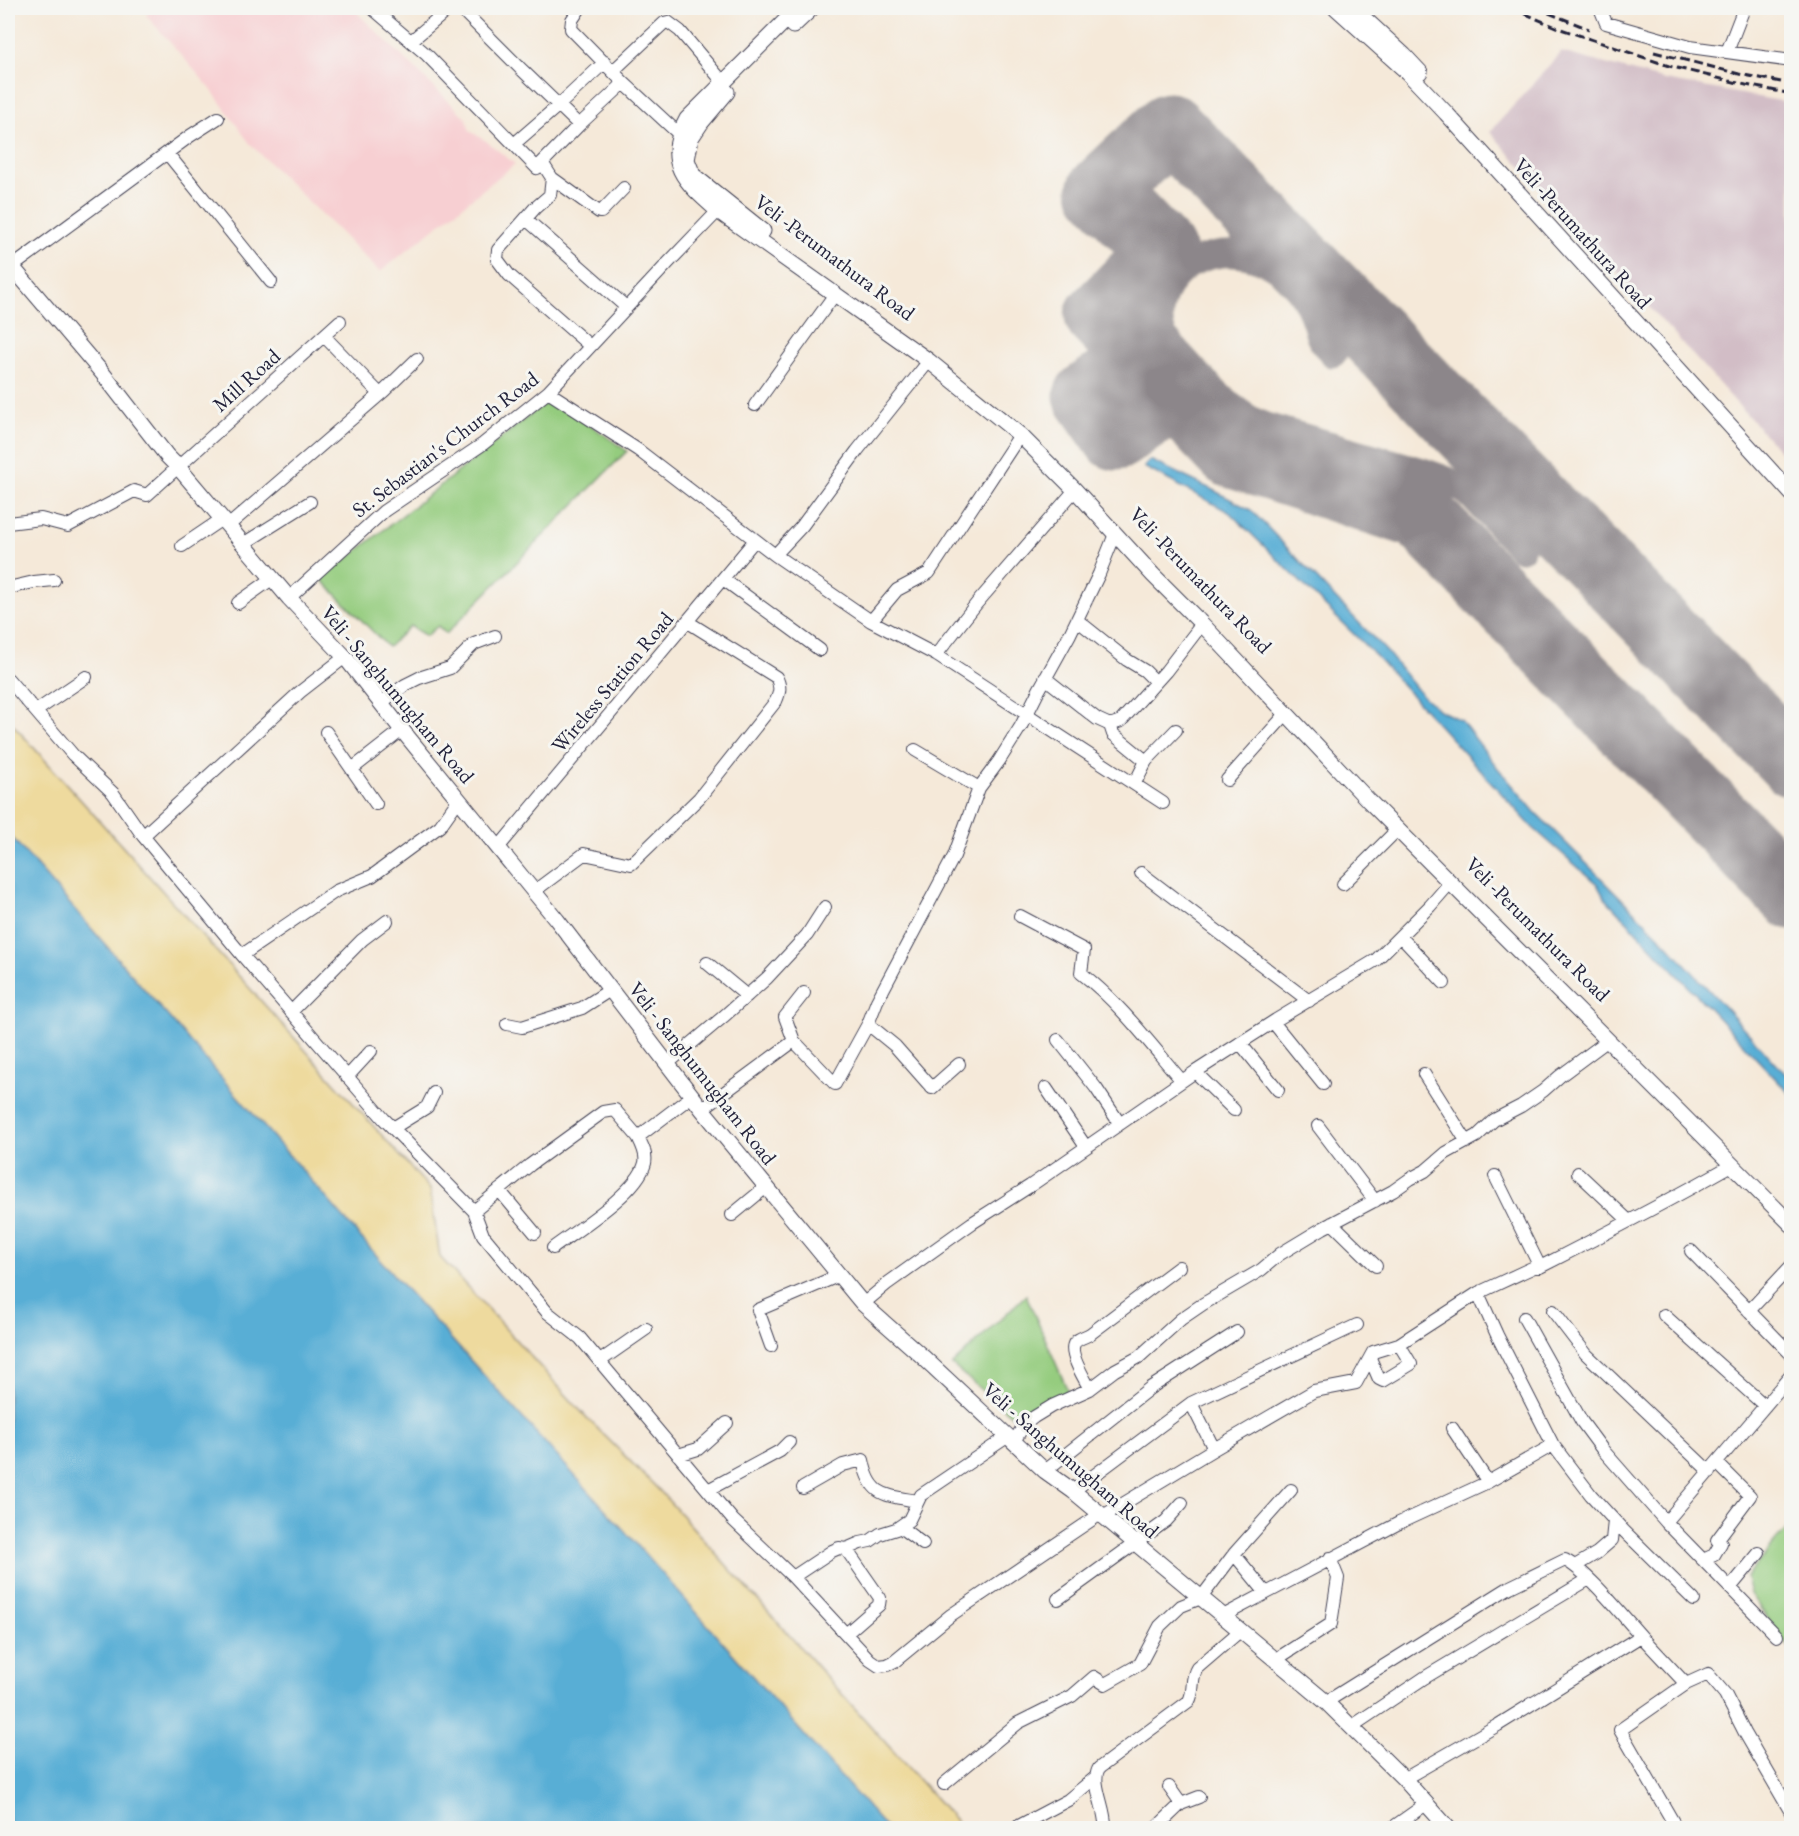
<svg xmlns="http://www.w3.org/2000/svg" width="1799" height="1836" viewBox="0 0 1799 1836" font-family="'EB Garamond',serif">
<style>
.built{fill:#f7cfd2}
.industrial{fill:#d2bdc6}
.green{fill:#94cc7e;stroke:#5b775c;stroke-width:1.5}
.sand{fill:#eeda9e;stroke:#887e6c;stroke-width:1.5}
.water{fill:#58aed5;stroke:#3d6888;stroke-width:1.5}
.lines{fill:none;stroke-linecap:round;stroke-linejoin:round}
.taxiway{stroke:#8c868a;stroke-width:27}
.runway{stroke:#8c868a;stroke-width:69}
.minor-casing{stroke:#424053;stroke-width:14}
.major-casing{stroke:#424053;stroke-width:17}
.minor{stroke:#fff;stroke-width:12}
.major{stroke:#fff;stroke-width:15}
.rail{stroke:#22223b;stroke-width:3;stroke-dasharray:9 4.5;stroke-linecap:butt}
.labels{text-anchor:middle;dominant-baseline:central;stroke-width:6;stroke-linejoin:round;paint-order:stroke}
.street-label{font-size:21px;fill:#22223b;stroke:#f6f6f2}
</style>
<rect width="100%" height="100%" fill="#f6f6f2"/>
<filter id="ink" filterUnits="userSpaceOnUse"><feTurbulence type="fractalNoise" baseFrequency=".0167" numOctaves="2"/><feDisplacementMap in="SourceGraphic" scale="12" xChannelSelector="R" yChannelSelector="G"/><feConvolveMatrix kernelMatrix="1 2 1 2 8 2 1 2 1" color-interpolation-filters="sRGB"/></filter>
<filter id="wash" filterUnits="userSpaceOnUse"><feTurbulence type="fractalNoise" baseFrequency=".008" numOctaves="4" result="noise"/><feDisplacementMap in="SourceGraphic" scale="24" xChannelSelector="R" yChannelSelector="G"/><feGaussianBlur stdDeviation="1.35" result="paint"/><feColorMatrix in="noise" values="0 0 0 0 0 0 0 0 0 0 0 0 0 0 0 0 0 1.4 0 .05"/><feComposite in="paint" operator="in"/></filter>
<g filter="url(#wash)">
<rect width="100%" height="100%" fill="#f5e9d9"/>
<path class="built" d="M 156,8 L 352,8 L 466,118 L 470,131 L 486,141 L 515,164 L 380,272 L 251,145 L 210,88 L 146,15 Z"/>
<path class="industrial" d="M 1561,52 L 1665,80 L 1791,103 L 1791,463 L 1490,132 Z"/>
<path class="green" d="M 552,398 L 627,451 L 446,634 L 438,626 L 426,636 L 410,626 L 388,647 L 321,579 Z
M 1026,1295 L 1068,1391 L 1017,1420 L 952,1365 Z
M 1791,1524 L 1791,1651 L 1750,1594 L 1746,1577 Z"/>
<path class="sand" d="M 8,719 L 430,1189 L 440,1257 L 588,1419 L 660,1491 L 962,1828 L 886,1828 L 623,1529 L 404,1287 L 8,833 Z"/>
<path class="water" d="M 1150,460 L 1215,491 L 1251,510 L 1387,652 L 1421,694 L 1439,710 L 1461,720 L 1497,767 L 1535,812 L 1667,944 L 1791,1080 L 1791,1095 L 1604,897 L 1597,884 L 1532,827 L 1374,654 L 1229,512 L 1144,467 Z
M 8,833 L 404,1287 L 623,1529 L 886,1828 L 8,1828 Z"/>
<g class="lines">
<path class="taxiway" d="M 1333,354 C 1329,349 1323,345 1321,340 C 1318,335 1317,328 1315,322 C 1308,302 1297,282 1279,270 C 1240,242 1182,250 1163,298 C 1159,310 1158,326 1165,338 C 1192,366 1229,414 1266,426 L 1423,471 L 1448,480 L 1469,494 L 1521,549"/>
<path class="runway" d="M 1792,762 L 1169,127 L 1102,190 L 1162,252 L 1099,316 L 1141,360 L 1088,396 L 1116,436 L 1174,395 L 1230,453 L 1420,515 L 1792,895"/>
</g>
</g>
<g filter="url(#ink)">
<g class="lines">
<defs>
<path id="minor" d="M 372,8 L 427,55 L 537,168 L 543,164 L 552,178 L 550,195 L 535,208 L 498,250 L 497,259 L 509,275 L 590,346
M 460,8 L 521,69 L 579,125
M 580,8 L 572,20 L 571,29 L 624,83 L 679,134
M 1600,8 L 1606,23 L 1690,47 L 1792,61
M 411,41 L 450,8
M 1727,52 L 1744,8
M 613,71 L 664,23 L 668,22 L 680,31 L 723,82
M 514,144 L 559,105 L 605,62
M 167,153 L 271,282
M 537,168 L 579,125 L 624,83
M 552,178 L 599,212 L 601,212 L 624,188
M 526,219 L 626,307
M 12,267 L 190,136 L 218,118
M 324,336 L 380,394
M 548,392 L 638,450 L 775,555 L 802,526 L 857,451 L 929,361
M 755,405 L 835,294
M 8,523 L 41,519 L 68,526 L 134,491 L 147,495 L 340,321
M 228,526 L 384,391 L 417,359
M 243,544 L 310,502
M 182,546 L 222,519
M 775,555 L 871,621 L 936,655 L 1163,803
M 723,579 L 820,650
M 8,588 L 34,582 L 54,580
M 289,598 L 384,511 L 483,444 L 548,392 L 668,263 L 718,211
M 238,603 L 273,578
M 1077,620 L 1127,660 L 1145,671 L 1156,682
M 871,621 L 897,590 L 929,573 L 1020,435
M 936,655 L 977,603 L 1075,490
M 1045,678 L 1097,719 L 1110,725 L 1121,721 L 1166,671 L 1202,624
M 8,679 L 73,755 L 113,793 L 143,836 L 242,955 L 384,1119 L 474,1211
M 381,703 L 405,685 L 419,678 L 450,668 L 474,644 L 495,636
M 36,711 L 86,677
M 1110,725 L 1113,734 L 1146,761
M 326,732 L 376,804
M 915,750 L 979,788
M 352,769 L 402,730
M 1227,780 L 1286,714
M 1135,783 L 1146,761 L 1176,730
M 143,836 L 300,692 L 345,657
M 498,848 L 755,540
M 1141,873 L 1309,1001
M 1343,884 L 1397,830
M 533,892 L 584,854 L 631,864 L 699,798 L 776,701 C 780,692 781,686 776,677 L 688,622
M 1020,916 L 1084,950 L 1081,973 C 1118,1001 1152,1046 1182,1081
M 1400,936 L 1444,983
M 242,955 L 336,891 L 372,876 L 440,826 L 459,799
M 707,963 L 747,996
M 291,1012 L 362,940 L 387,921
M 1273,1022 L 1323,1084
M 507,1024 L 522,1027 L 582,1008 L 610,990
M 1058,1040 L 1096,1088 L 1120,1124
M 794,1041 L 785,1017 L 804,993
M 1240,1043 L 1278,1090
M 667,1064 L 723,1017 L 767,978 L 807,935 L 825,907
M 959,1064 L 932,1088 L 895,1046 L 868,1024 L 877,1001 L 954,856 L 979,788 L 999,761 L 1021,726 L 1039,690 L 1070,634 L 1099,574 L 1115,534
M 1195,1072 L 1234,1110
M 1424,1074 L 1467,1142
M 347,1077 L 371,1051
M 1046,1088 L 1086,1147
M 692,1096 L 638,1137 L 615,1110 L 603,1112 L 530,1165 L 474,1211 L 483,1235 L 547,1312 L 580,1338 L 733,1520 L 793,1577 L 870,1660 L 879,1666 L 887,1665 L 895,1661 L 951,1615 L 1096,1517 L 1103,1516 L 1214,1449 L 1314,1391 L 1356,1383 L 1373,1352 L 1399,1344 L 1478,1293
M 702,1109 L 794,1041 L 835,1084 L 868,1024
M 1318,1126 L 1375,1201
M 393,1128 L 427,1107 L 434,1093
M 1578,1173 L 1629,1221
M 1495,1176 L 1540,1267
M 499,1190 L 535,1233
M 732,1215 L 766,1187
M 1332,1223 L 1376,1266
M 553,1248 C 577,1230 638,1192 645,1163 C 647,1154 642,1145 638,1137
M 1691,1251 L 1792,1355
M 863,1304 L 888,1283 L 972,1223 L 1030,1186 L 1195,1072 L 1276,1020 L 1376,960 L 1430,906 L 1450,883
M 1553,1311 L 1586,1354 L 1710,1472
M 1749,1311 L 1792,1265
M 1664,1315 L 1765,1406
M 1524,1318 L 1582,1422 L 1602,1449 L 1666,1522 L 1777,1636
M 771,1346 L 758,1310 L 840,1275
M 1370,1358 L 1379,1379 L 1383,1381 L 1411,1364 L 1399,1344
M 600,1361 L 646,1329
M 1090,1389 C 1085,1380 1069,1354 1074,1344 C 1076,1339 1085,1337 1090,1334 L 1179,1267
M 1191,1403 L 1214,1449
M 1452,1428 L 1488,1482
M 1014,1441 L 1025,1424 L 1034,1417 L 1052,1406 L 1090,1389 L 1115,1370 L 1139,1357 L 1181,1319 L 1203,1304 L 1261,1270 L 1280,1254 L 1323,1228 L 1393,1191 L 1410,1179 L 1425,1171 L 1446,1153 L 1477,1136 L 1494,1120 L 1521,1106 L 1543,1091 L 1560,1076 L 1607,1041
M 678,1455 L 698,1449 L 727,1423
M 1045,1471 L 1150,1388 L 1237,1332
M 803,1488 L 843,1465 L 863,1460 C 870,1496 884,1495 917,1501
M 708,1490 L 780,1451 L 789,1442
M 1073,1491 L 1191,1403 L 1357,1325
M 1666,1522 L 1792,1374
M 900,1527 L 923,1544
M 846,1549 L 880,1598 L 879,1605 L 847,1633
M 1234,1554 L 1266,1593
M 1703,1560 L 1714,1555 L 1721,1543 L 1717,1540 L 1750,1496 L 1717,1463
M 1575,1566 L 1597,1553 L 1612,1540 L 1614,1521
M 793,1577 L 832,1551 L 839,1548 L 846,1549 L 860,1543 L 870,1541 L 880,1534 L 896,1529 L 909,1520 L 921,1495 L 1007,1437
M 1730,1588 L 1759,1553
M 1058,1599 L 1166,1521 L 1182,1503
M 1694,1600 L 1624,1531 L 1591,1495 L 1553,1445 L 1497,1335 L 1478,1293 L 1534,1267 L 1540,1267 C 1605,1234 1669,1201 1732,1165
M 1223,1616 L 1399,1523 L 1488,1482 L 1553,1445
M 1275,1660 L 1331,1624 L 1338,1578 L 1330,1558
M 1326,1702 L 1510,1587 L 1565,1560 C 1588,1572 1622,1615 1641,1636
M 1351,1727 L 1424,1678 L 1589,1579
M 1404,1779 L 1498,1725 L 1641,1636 L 1686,1684 L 1708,1674 L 1725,1694 L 1745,1733 L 1792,1814
M 944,1784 L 1018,1723 L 1072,1696 L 1094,1677 L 1105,1684 L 1140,1664 L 1160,1626 L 1181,1606 L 1201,1598 L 1234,1554 L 1291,1490
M 1169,1787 L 1181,1804
M 1673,1822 L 1620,1730 L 1686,1684
M 1015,1828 L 1068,1800 L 1096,1777
M 1105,1828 C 1107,1811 1090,1782 1099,1768 L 1189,1701 C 1195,1690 1190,1679 1197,1668 L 1240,1631
M 1156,1828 L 1181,1804 L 1199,1797
M 1392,1828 L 1426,1804"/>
<path id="major" d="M 798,8 L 687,119 C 662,163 686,183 718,211 L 929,361 L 1020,435 L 1075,490 L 1153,575 L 1202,624 L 1369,801 L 1792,1225
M 1336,8 L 1407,72 L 1446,113 L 1792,494
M 1353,8 L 1404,55 L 1420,72
M 793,26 L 812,8
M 727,92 L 701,123 L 691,138 L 687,160 L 693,175 L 763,231
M 8,262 L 104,375 L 167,456 L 179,468 L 289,598 L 345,657 L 402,730 L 557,920 L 702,1109 L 863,1304 L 923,1357 L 1045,1471 L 1073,1491 L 1326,1702 L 1404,1779 L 1448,1828"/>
</defs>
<use href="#minor" class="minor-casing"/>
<use href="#major" class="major-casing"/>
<use href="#minor" class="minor"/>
<use href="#major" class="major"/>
<path class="rail" d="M 1512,8 L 1558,28 L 1669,66 L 1746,85 L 1792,94
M 1536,8 L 1589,29
M 1654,52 L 1739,74 L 1792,84"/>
</g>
</g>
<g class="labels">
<g class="street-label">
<text transform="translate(1583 233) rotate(48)">Veli -Perumathura Road</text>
<text transform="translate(835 257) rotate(37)">Veli -Perumathura Road</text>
<text transform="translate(246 380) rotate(-42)">Mill Road</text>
<text transform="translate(445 444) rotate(-37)">St. Sebastian's Church Road</text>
<text transform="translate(1201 580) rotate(46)">Veli -Perumathura Road</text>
<text transform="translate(612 682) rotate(-50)">Wireless Station Road</text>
<text transform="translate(398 694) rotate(50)">Veli - Sanghumugham Road</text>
<text transform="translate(1538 929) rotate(45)">Veli -Perumathura Road</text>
<text transform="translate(703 1073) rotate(52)">Veli - Sanghumugham Road</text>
<text transform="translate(1071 1460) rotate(41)">Veli - Sanghumugham Road</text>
</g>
</g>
<rect width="1799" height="1836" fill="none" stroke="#f6f6f2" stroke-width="30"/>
</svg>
